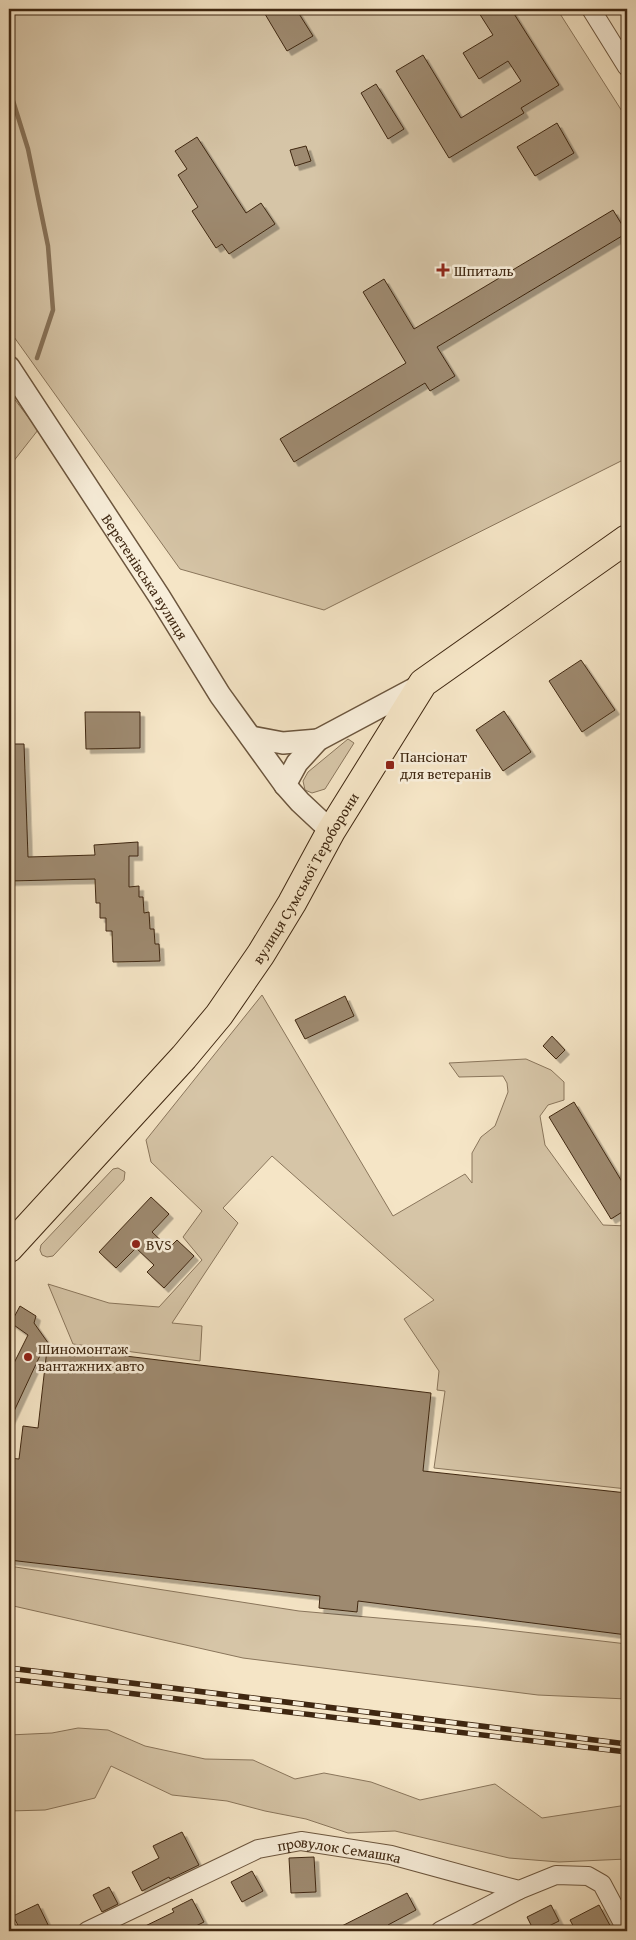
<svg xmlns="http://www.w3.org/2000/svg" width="636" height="1940" viewBox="0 0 636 1940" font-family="'Gentium Book Plus',serif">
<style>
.green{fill:#d6c5a7;stroke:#8a765c}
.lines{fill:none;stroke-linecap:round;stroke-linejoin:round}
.stream{stroke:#877258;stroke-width:4.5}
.building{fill:#9e8a6f;stroke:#3f2711;filter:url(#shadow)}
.minor-casing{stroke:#6c563e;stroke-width:20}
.tertiary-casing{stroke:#6c563e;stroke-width:24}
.primary-casing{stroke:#3f2711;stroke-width:30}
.minor{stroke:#f8eeda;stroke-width:18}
.tertiary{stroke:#f8eeda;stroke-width:21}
.primary{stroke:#f5e5c6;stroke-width:28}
.rail-casing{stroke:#3f2711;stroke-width:5.5}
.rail{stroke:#f8eeda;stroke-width:4;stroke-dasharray:11;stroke-linecap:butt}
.poi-dot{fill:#8f2418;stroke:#f8eeda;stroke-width:2}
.labels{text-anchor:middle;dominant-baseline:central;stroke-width:5;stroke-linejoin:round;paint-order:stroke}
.poi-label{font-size:15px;fill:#3f2711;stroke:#f8eeda;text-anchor:start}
.street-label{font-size:15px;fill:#3f2711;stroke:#f8eeda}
</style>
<defs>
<filter id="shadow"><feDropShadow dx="4.5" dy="4.5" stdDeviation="0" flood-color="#0004"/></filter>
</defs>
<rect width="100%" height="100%" fill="#f5e5c6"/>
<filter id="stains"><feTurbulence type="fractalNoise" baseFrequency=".004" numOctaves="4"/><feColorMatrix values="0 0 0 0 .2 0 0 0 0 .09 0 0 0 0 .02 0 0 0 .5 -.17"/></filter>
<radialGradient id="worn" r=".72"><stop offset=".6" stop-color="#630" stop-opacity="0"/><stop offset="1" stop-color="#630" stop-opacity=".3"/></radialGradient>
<path class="green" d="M 9,9 L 557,9 L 627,119 L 627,458 L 324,610 L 180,569 L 9,330 Z
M 9,392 L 38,430 L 9,467 Z
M 348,739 L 354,743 L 325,789 L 312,793 L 305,790 L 303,781 L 308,772 Z
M 262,995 L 393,1216 L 465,1174 L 472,1183 L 472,1153 L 481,1137 L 495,1126 L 508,1092 L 507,1083 L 503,1076 L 459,1077 L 449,1063 L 526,1059 L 551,1070 L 564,1082 L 564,1100 L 548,1105 L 540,1116 L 545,1145 L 603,1225 L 627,1226 L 627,1489 L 434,1468 L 445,1391 L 437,1390 L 439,1371 L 404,1319 L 434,1300 L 272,1156 L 223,1208 L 238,1223 L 172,1323 L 202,1326 L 200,1361 L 73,1344 L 48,1284 L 109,1303 L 159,1307 L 202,1260 L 183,1237 L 202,1211 L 151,1162 L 146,1140 Z
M 118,1168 L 125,1172 L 124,1180 L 53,1256 L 47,1257 L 42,1255 L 40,1250 L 41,1245 L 113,1169 Z
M 9,1566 L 299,1611 L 481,1627 L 627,1644 L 627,1699 L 538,1695 L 243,1658 L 9,1605 Z
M 78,1728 L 108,1730 L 145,1746 L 205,1759 L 253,1760 L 295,1779 L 324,1773 L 371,1782 L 420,1800 L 495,1784 L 542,1818 L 627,1805 L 627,1859 L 559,1862 L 509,1858 L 395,1831 L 348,1833 L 306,1819 L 265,1811 L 227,1801 L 172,1795 L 111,1766 L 95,1798 L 45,1810 L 9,1811 L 9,1735 L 52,1733 Z"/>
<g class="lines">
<path class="stream" d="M 9,88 L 28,149 L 48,246 L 53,310 L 37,358"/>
</g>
<path class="building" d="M 262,9 L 296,9 L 313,36 L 287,51 Z
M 485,9 L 511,9 L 559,85 L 521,108 L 524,113 L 449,158 L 396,71 L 423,55 L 461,118 L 521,81 L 508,61 L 479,79 L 463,53 L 493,35 L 479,13 Z
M 376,84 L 404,129 L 388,139 L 361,93 Z
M 557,123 L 574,153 L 535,176 L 517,147 Z
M 197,137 L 246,213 L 261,203 L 275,224 L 229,254 L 222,244 L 216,248 L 192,211 L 198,207 L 178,175 L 187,169 L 175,151 Z
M 306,146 L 311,161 L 295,166 L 290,150 Z
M 613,210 L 627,233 L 437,347 L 455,376 L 430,391 L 425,383 L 294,462 L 280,439 L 406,363 L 363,292 L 384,279 L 414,329 Z
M 581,660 L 615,710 L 582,732 L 549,681 Z
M 504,711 L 531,752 L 503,771 L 476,730 Z
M 85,712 L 140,712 L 140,748 L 86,749 Z
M 9,744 L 24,744 L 28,857 L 95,855 L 94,845 L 138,842 L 138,856 L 129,856 L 129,887 L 139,886 L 139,897 L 143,897 L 144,913 L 149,912 L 150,929 L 154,929 L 155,944 L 159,944 L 160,961 L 113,962 L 112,931 L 106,931 L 106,918 L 100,918 L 100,903 L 96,903 L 95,879 L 9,881 Z
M 345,996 L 354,1016 L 305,1039 L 295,1020 Z
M 552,1036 L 565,1050 L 556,1059 L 543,1046 Z
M 574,1102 L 627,1190 L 627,1209 L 611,1219 L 549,1117 Z
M 151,1197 L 169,1214 L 152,1232 L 169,1248 L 177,1240 L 194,1256 L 164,1288 L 147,1272 L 154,1265 L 136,1248 L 116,1268 L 99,1252 Z
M 20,1306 L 36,1316 L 34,1323 L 51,1347 L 431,1393 L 423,1471 L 627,1493 L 627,1635 L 358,1601 L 357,1612 L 319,1608 L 320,1596 L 9,1560 L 9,1458 L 19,1459 L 23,1426 L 38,1428 L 47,1349 L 44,1347 L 9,1422 L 9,1373 L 28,1335 L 11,1323 Z
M 182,1832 L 199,1865 L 170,1879 L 169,1877 L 142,1891 L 132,1872 L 159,1858 L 153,1846 Z
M 314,1857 L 316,1892 L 291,1893 L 289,1858 Z
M 252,1871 L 263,1891 L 242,1902 L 231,1882 Z
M 109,1887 L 118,1904 L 102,1912 L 93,1895 Z
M 407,1893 L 416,1910 L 388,1925 L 391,1931 L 332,1931 Z
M 192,1899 L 204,1922 L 186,1931 L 135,1931 L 174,1912 L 172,1909 Z
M 38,1904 L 51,1931 L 21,1931 L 13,1916 Z
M 551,1905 L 559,1921 L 539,1931 L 534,1931 L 527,1917 Z
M 599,1905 L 613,1931 L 576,1931 L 570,1920 Z"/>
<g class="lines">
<defs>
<g id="minor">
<path d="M 591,9 L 627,67"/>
<path id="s1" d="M 87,1931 L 258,1849 L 301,1841 L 391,1855 L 519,1890 L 556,1875 L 588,1876 L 602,1884 L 627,1931"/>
<path d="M 440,1931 L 519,1890"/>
</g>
<g id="tertiary">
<path id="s2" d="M 9,367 L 159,596 L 220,695 L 285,785 L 300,802 L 331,831"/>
<path d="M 251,737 L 283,743 L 318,740"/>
<path d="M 285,785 L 297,763 L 318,740 L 423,684"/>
</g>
<g id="primary">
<path id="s3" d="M 9,1248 L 184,1057 L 219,1015 L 261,954 L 292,903 L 331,831 L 423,683 L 627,539"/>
</g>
</defs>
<use href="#minor" class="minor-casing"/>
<use href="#tertiary" class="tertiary-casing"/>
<use href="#primary" class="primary-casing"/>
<use href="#minor" class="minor"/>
<use href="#tertiary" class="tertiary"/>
<use href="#primary" class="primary"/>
<defs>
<path id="rail" d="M 9,1668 L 627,1744
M 9,1679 L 627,1752"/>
</defs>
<use href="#rail" class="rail-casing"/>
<use href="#rail" class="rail"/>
</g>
<g class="poi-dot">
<path d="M440.5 262.5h5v5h5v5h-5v5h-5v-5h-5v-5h5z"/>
<rect x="385" y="760" width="10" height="10" rx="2.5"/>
<circle cx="136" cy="1244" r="5"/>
<circle cx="28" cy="1357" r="5"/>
</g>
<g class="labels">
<g class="poi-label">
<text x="454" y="270">Шпиталь</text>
<text x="400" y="756">Пансіонат<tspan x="400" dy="17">для ветеранів</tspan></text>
<text x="146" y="1244">BVS</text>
<text x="38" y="1348">Шиномонтаж<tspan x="38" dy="17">вантажних авто</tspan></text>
</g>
<g class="street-label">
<text stroke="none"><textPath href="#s2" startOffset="250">Веретенівська вулиця</textPath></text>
<text stroke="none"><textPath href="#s3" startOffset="476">вулиця Сумської Тероборони</textPath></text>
<text stroke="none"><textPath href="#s1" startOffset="272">провулок Семашка</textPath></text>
</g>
</g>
<rect width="636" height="1940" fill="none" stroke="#f5e5c6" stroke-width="30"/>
<rect x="10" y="10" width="616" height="1920" fill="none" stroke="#3f2711" stroke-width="2.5"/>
<rect x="15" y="15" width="606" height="1910" fill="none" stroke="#3f2711"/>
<rect width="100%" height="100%" filter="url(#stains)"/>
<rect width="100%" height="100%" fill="url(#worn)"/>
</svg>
